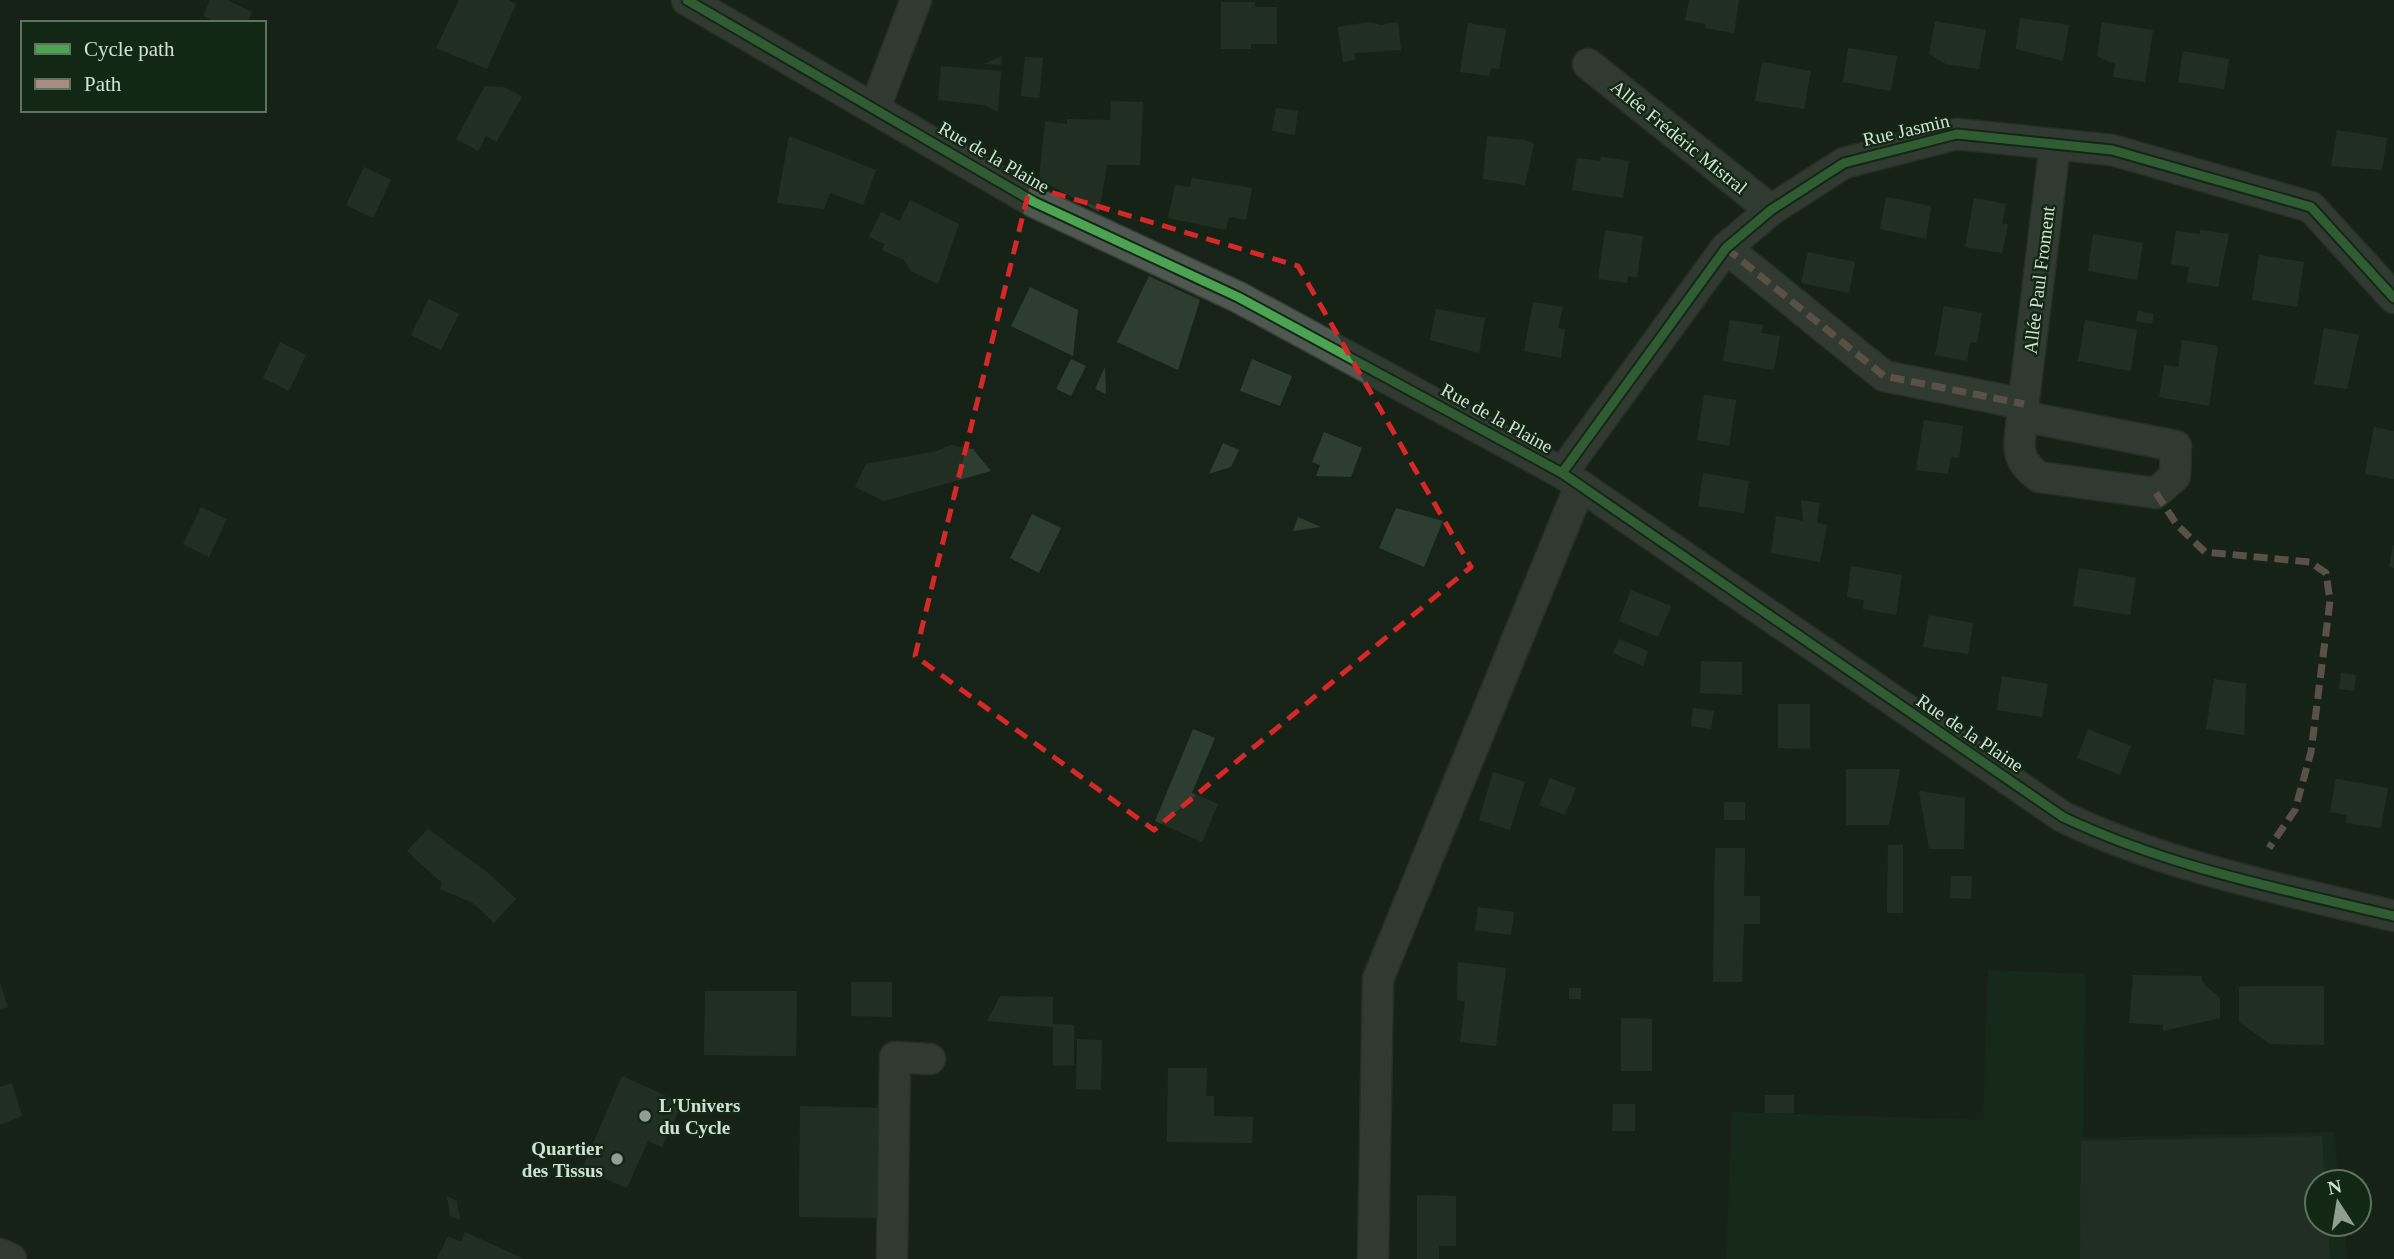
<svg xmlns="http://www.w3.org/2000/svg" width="2394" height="1259" viewBox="0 0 2394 1259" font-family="Georgia,serif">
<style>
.built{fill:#17311b}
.building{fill:#2d3e31}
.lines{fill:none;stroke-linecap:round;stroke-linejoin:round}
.minor-casing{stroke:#353f36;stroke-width:33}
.minor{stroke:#4f5850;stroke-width:30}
.quiet{stroke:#a88b81;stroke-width:7;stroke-dasharray:14 7;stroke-linecap:butt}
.cycleway-casing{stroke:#122815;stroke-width:13}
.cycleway{stroke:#4ca352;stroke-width:9}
.marked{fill:none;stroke:#d62828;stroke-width:5;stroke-dasharray:14 9;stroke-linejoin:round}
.poi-dot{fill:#919e92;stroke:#122815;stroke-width:2.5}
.labels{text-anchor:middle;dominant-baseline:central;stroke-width:5;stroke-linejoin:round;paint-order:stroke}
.street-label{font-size:19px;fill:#d3e1d4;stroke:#122815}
.poi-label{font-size:19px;font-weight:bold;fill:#d3e1d4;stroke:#122815;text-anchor:start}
</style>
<rect width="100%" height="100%" fill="#172318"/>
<path class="built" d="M 1988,970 L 2085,974 L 2083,1138 L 2334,1132 L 2339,1182 L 2317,1182 L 2317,1224 L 2344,1224 L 2347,1259 L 1726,1259 L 1732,1112 L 1983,1120 Z"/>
<path class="building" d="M 210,0 L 227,0 L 252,12 L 247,23 L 217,23 L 203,16 Z
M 459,0 L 508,0 L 516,4 L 487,69 L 436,48 Z
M 1689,0 L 1739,0 L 1734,33 L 1705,28 L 1706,24 L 1685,20 Z
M 1221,2 L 1255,2 L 1255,7 L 1277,7 L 1277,44 L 1251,44 L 1251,49 L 1221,49 Z
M 2020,18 L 2069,25 L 2063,61 L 2016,49 Z
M 1935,21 L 1986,30 L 1979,69 L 1946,64 L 1929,54 Z
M 1369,22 L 1381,25 L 1398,22 L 1401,50 L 1354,53 L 1355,60 L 1343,62 L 1338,27 Z
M 2102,22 L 2153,30 L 2145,82 L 2113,77 L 2115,64 L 2097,56 Z
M 1468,23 L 1506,29 L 1499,69 L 1491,68 L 1489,76 L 1460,72 Z
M 1848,48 L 1897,56 L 1891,91 L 1843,82 Z
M 2183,51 L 2229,59 L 2224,89 L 2178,82 Z
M 1002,56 L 1001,65 L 984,64 Z
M 1025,57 L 1043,58 L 1039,98 L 1021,96 Z
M 1762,62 L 1811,71 L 1804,109 L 1755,101 Z
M 941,66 L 1001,71 L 998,112 L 984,105 L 938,100 Z
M 485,86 L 504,87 L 522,97 L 496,142 L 486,136 L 478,151 L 456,139 Z
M 1111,101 L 1143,102 L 1140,165 L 1107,165 L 1099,212 L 1039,179 L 1045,121 L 1067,124 L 1067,119 L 1110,120 Z
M 1276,108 L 1298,111 L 1295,135 L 1272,131 Z
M 2337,130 L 2387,138 L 2382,170 L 2331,166 Z
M 789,136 L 876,170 L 863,205 L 830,193 L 824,209 L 777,203 Z
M 1487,136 L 1525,140 L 1534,144 L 1525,185 L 1483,179 Z
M 1601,157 L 1629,161 L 1623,198 L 1572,190 L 1577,158 L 1600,161 Z
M 364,167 L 391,180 L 373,218 L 346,205 Z
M 1192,178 L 1252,188 L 1246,220 L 1229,217 L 1226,230 L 1168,218 L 1175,185 L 1190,187 Z
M 1886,197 L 1931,206 L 1926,239 L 1880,229 Z
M 1974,198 L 2006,204 L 2002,223 L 2008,225 L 2002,253 L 1965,247 Z
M 910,200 L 959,224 L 938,284 L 911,271 L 904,260 L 882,250 L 885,244 L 869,237 L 881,212 L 900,221 Z
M 1605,230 L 1643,236 L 1637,278 L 1628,276 L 1627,283 L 1598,279 Z
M 2200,230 L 2229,234 L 2218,287 L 2187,282 L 2189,267 L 2171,264 L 2176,231 L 2200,234 Z
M 2093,234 L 2143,243 L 2137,280 L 2088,271 Z
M 1808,252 L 1855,262 L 1849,293 L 1801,283 Z
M 2259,255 L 2304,262 L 2297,307 L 2252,300 Z
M 1149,276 L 1200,300 L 1178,370 L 1117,342 Z
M 1030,287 L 1078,310 L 1073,356 L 1011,326 Z
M 429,299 L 459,314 L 441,350 L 411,335 Z
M 1533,302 L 1563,307 L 1558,328 L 1565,329 L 1561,358 L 1524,351 Z
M 1944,306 L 1982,313 L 1977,343 L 1970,342 L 1967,361 L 1935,355 Z
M 1436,309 L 1485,318 L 1479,353 L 1430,340 Z
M 2138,311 L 2154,314 L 2152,324 L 2136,321 Z
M 1730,320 L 1763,325 L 1761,333 L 1780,336 L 1774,370 L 1723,361 Z
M 2085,320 L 2137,330 L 2131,371 L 2078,361 Z
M 2324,328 L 2359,335 L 2347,389 L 2314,384 Z
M 2182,340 L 2218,346 L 2209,406 L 2159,397 L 2164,365 L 2178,367 Z
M 280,342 L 306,355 L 289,391 L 263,378 Z
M 1071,359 L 1086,366 L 1071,396 L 1056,389 Z
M 1252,359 L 1292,376 L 1280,406 L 1240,391 Z
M 1105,367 L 1106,394 L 1095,389 Z
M 1704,395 L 1736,400 L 1729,446 L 1697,440 Z
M 1924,420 L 1963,426 L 1959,458 L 1951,457 L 1948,474 L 1916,470 Z
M 2374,427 L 2394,431 L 2394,479 L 2365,474 Z
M 1324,432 L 1362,448 L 1351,477 L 1316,476 L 1320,465 L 1312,462 Z
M 1223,443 L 1239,450 L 1231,467 L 1209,474 Z
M 951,445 L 973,449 L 991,471 L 884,501 L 855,487 L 866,464 L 937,451 Z
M 1703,473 L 1749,481 L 1744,513 L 1698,506 Z
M 1801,500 L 1820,503 L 1817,523 L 1827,525 L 1820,562 L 1771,553 L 1776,516 L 1803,521 Z
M 201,507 L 227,519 L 209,557 L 183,544 Z
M 1396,508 L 1443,521 L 1424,567 L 1379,548 Z
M 1032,514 L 1061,528 L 1039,573 L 1010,558 Z
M 1298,517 L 1321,527 L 1293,531 Z
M 2393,545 L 2394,546 L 2394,568 L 2389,567 Z
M 1851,566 L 1902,575 L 1896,615 L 1863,609 L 1864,600 L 1847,597 Z
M 2079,568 L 2136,578 L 2130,615 L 2073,606 Z
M 1631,590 L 1671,606 L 1658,637 L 1619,621 Z
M 1929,615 L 1973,623 L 1968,654 L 1923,647 Z
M 1619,639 L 1648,651 L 1643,666 L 1613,653 Z
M 1701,661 L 1742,662 L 1742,695 L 1700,693 Z
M 2341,673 L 2356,675 L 2354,691 L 2339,689 Z
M 2002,676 L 2048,684 L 2042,717 L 1997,710 Z
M 2214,679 L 2246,684 L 2244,735 L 2206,729 Z
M 1778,704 L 1810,704 L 1810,749 L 1778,748 Z
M 1693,708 L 1714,711 L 1711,729 L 1691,726 Z
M 1193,729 L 1215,738 L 1192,793 L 1218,804 L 1202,842 L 1155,821 Z
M 2088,729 L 2131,746 L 2120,775 L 2077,758 Z
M 1846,769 L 1900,769 L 1889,825 L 1846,825 Z
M 1493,772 L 1525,782 L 1510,830 L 1479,820 Z
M 1550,778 L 1576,788 L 1565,815 L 1539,805 Z
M 2336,779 L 2388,788 L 2381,828 L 2346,823 L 2347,815 L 2330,812 Z
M 1919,791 L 1965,798 L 1964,849 L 1929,849 Z
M 1724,802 L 1745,802 L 1745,820 L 1724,820 Z
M 428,829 L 487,872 L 516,899 L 494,923 L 473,903 L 440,889 L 442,883 L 407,851 Z
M 1888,845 L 1903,845 L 1903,913 L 1887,913 Z
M 1715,848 L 1745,848 L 1744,896 L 1760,896 L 1760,924 L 1744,924 L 1742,982 L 1713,982 Z
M 1951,876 L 1972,876 L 1971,899 L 1950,898 Z
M 1478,907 L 1514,912 L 1511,935 L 1475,930 Z
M 1458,962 L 1506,968 L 1496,1046 L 1460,1042 L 1465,1001 L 1457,1000 Z
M 2133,975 L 2202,976 L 2202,982 L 2220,998 L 2220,1018 L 2163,1031 L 2163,1025 L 2129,1023 Z
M 851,982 L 892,982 L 892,1017 L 851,1016 Z
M 0,983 L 8,1007 L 0,1009 Z
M 2255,986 L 2324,986 L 2324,1045 L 2270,1044 L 2239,1022 L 2239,987 Z
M 1569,988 L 1581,988 L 1581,999 L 1569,999 Z
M 705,991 L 797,991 L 796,1056 L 704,1055 Z
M 1000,996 L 1053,997 L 1053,1024 L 1074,1025 L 1074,1065 L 1053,1066 L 1053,1027 L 987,1021 Z
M 1621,1018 L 1652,1019 L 1652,1071 L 1621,1071 Z
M 1077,1039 L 1102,1040 L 1101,1090 L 1076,1089 Z
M 1168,1068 L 1207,1068 L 1206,1096 L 1214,1096 L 1214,1116 L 1253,1117 L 1252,1143 L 1167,1142 Z
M 622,1076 L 682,1103 L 662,1147 L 648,1141 L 627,1188 L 582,1169 Z
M 12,1083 L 22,1116 L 0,1125 L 0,1087 Z
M 1765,1095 L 1794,1095 L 1794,1113 L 1765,1113 Z
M 1613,1104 L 1635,1104 L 1635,1131 L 1612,1131 Z
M 800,1106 L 883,1108 L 881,1218 L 799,1217 Z
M 2322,1136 L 2325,1182 L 2317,1182 L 2317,1224 L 2328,1224 L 2330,1259 L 2080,1259 L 2081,1141 Z
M 1417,1195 L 1456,1196 L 1456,1246 L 1439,1246 L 1439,1259 L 1417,1259 Z
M 447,1196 L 457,1201 L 460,1220 L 450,1216 Z
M 465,1232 L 476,1237 L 524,1259 L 437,1259 L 448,1236 L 461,1242 Z"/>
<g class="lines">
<defs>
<path id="minor" d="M 687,0 L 1034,202 L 1238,297 L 1562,473 L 2063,817 C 2168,867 2281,889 2394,916
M 1588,64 L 1771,210
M 875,108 L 916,0
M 1726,248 L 1884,376 L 2024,404
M 2022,416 L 2176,446 L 2175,476 L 2156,493 L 2039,477 C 2013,458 2020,446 2022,416 L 2055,144
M 1562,473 L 1726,248 L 1771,210 L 1844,163 L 1957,134 L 2112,150 L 2311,207 L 2394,298
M 0,1254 L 11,1259
M 892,1259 L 895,1057 L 930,1059
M 1373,1259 L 1378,979 L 1580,486"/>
</defs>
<use href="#minor" class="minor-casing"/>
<use href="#minor" class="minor"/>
<path class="quiet" d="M 1726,248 L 1884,376 L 2024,404
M 2156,493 L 2177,525 L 2205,552 L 2310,562 L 2326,573 L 2330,601 L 2311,752 L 2295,810 L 2269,848"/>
<defs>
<path id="cycleway" d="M 687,0 L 1034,202 L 1238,297 L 1562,473 L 2063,817 C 2168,867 2281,889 2394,916
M 1562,473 L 1726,248 L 1771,210 L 1844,163 L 1957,134 L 2112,150 L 2311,207 L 2394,298"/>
</defs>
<use href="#cycleway" class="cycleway-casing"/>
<use href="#cycleway" class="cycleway"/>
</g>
<path d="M0 0H2394V1259H0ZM 1030,186 L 1298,266 L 1471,567 L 1154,830 L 915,656 Z" fill="#172318" fill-opacity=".55" fill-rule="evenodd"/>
<path class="marked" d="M 1030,186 L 1298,266 L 1471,567 L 1154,830 L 915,656 Z"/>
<g class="poi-dot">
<circle cx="645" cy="1116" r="7"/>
<circle cx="617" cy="1159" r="7"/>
</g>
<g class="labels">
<g class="street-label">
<text transform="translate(1906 130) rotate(-13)">Rue Jasmin</text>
<text transform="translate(1679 137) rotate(39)">Allée Frédéric Mistral</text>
<text transform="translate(994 157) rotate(30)">Rue de la Plaine</text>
<text transform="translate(2039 280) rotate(-83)">Allée Paul Froment</text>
<text transform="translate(1497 418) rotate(29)">Rue de la Plaine</text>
<text transform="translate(1970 733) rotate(34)">Rue de la Plaine</text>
</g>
<g class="poi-label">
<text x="659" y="1105">L'Univers<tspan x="659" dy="22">du Cycle</tspan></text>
<text x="603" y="1148" text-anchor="end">Quartier<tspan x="603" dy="22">des Tissus</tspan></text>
</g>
</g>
<rect x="21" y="21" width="245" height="91" fill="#122815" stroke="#5f7261" stroke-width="2"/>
<rect x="35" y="44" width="35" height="10" fill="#4ca352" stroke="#5f7261" stroke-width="2"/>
<text x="84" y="56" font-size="21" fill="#d3e1d4">Cycle path</text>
<rect x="35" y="79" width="35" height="10" fill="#a88b81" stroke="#5f7261" stroke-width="2"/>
<text x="84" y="91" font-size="21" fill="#d3e1d4">Path</text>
<g transform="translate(2338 1203) rotate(348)"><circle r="33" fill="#122815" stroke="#5f7261" stroke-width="2"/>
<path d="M0-5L12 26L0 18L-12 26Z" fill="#919e92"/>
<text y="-10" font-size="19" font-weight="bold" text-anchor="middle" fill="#d3e1d4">N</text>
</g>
</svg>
